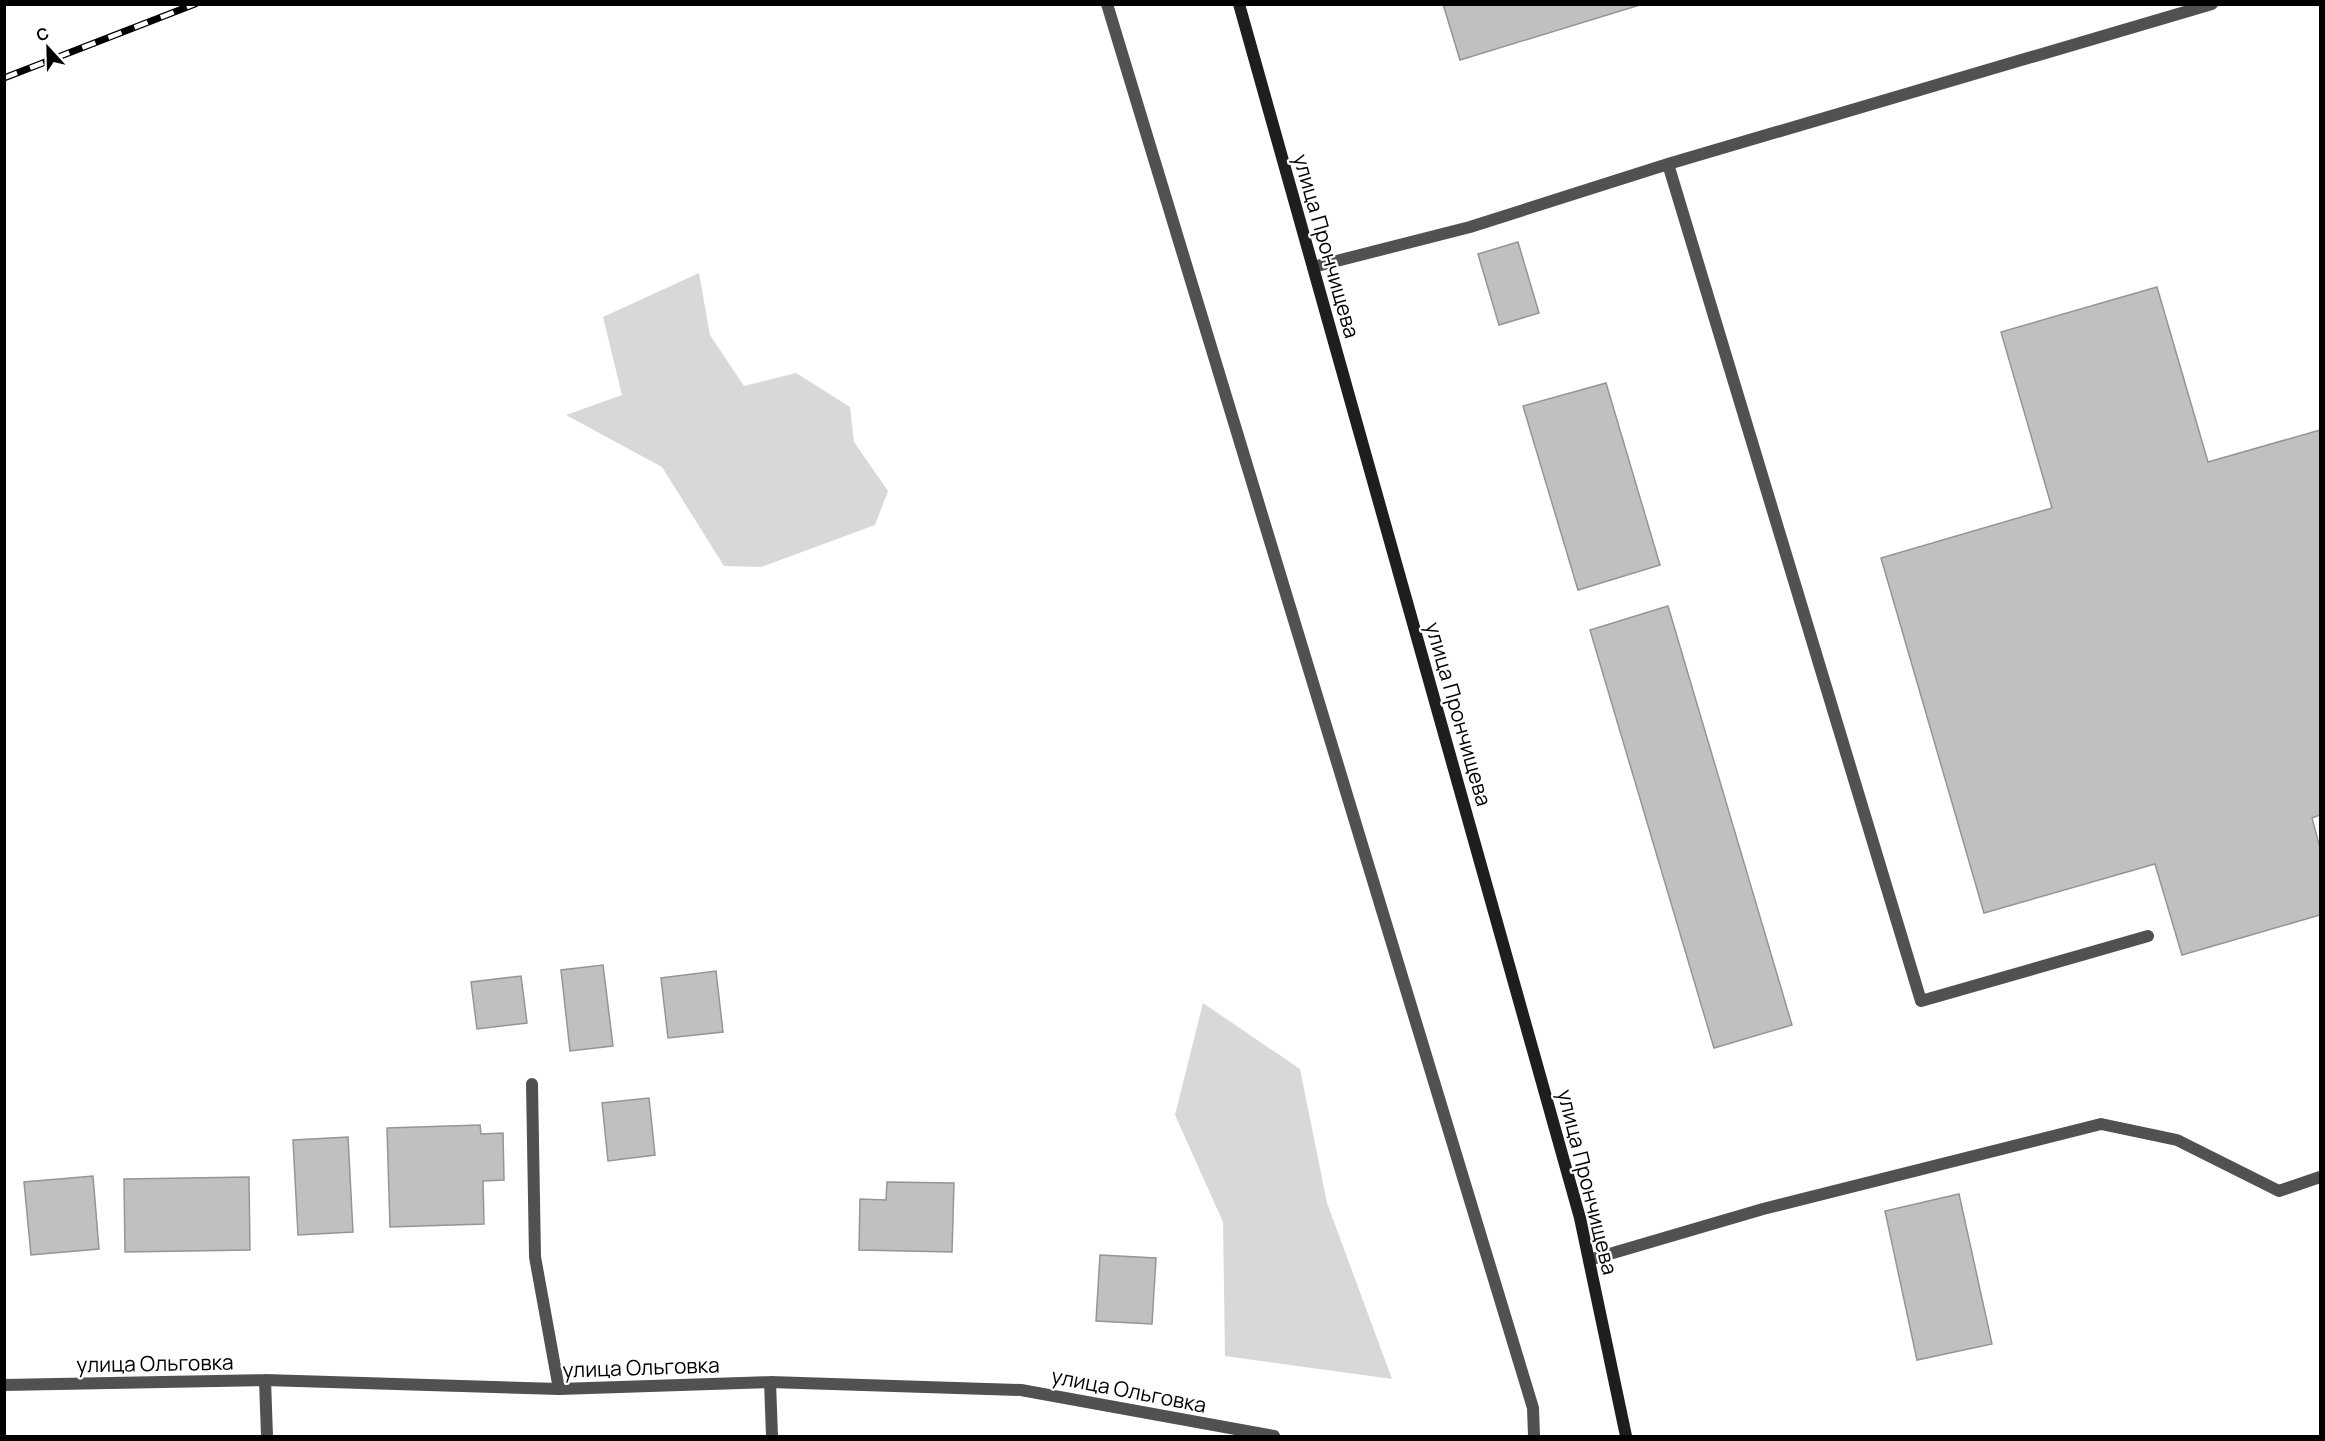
<svg xmlns="http://www.w3.org/2000/svg" width="2325" height="1441" viewBox="0 0 2325 1441" font-family="Manrope,sans-serif">
<style>
.green{fill:#d8d8d8}
.building{fill:#c0c0c0;stroke:#959595;stroke-width:1.5}
.lines{fill:none;stroke-linecap:round;stroke-linejoin:round}
.lane{stroke:#515151;stroke-width:12}
.street{stroke:#515151;stroke-width:12}
.secondary{stroke:#1e1e1e;stroke-width:12}
.rail-casing{stroke:#000;stroke-width:7}
.rail{stroke:#fff;stroke-width:4.5;stroke-dasharray:14;stroke-linecap:butt}
.labels{text-anchor:middle;dominant-baseline:central;stroke-width:4.5;stroke-linejoin:round;paint-order:stroke}
.street-label{font-size:21px;fill:#000;stroke:#fff}
</style>
<rect width="100%" height="100%" fill="#fff"/>
<path class="green" d="M 699,273 L 710,335 L 744,386 L 796,373 L 850,407 L 854,442 L 888,491 L 875,525 L 761,567 L 724,566 L 662,467 L 566,415 L 622,395 L 603,317 Z
M 1203,1003 L 1300,1069 L 1327,1203 L 1392,1379 L 1225,1356 L 1223,1222 L 1175,1115 Z"/>
<path class="building" d="M 1443,4 L 1643,4 L 1460,60 Z
M 1518,242 L 1539,313 L 1499,325 L 1478,254 Z
M 2157,287 L 2208,462 L 2320,430 L 2320,815 L 2312,818 L 2320,848 L 2320,915 L 2182,955 L 2155,864 L 1984,913 L 1881,558 L 2052,508 L 2001,332 Z
M 1606,383 L 1660,565 L 1578,590 L 1523,406 Z
M 1668,606 L 1792,1025 L 1714,1048 L 1590,630 Z
M 603,965 L 613,1046 L 570,1051 L 561,970 Z
M 716,971 L 723,1032 L 668,1038 L 661,978 Z
M 521,976 L 527,1023 L 477,1029 L 471,982 Z
M 649,1098 L 655,1155 L 608,1161 L 602,1103 Z
M 480,1125 L 481,1134 L 503,1133 L 504,1180 L 483,1181 L 484,1224 L 390,1227 L 387,1128 Z
M 348,1137 L 353,1232 L 298,1235 L 293,1140 Z
M 93,1176 L 99,1249 L 31,1255 L 24,1182 Z
M 249,1177 L 250,1250 L 125,1252 L 124,1179 Z
M 887,1182 L 954,1183 L 952,1252 L 859,1250 L 860,1199 L 886,1200 Z
M 1959,1194 L 1992,1344 L 1917,1360 L 1885,1211 Z
M 1100,1255 L 1156,1258 L 1152,1324 L 1096,1321 Z"/>
<g class="lines">
<path class="lane" d="M 1107,4 L 1533,1408 L 1534,1436
M 1668,164 L 1921,1001 L 2148,936
M 1313,267 L 1470,227 L 1668,164 L 2212,4
M 532,1084 L 535,1257 L 559,1389
M 1589,1260 L 1763,1209 L 2101,1124 L 2177,1140 L 2279,1191 L 2320,1177"/>
<path class="street" d="M 265,1380 L 267,1436
M 770,1382 L 772,1436
M 4,1385 L 265,1380 L 559,1389 L 770,1382 L 1021,1390 L 1274,1436"/>
<path class="secondary" d="M 1239,4 L 1580,1218 L 1626,1436"/>
<defs>
<path id="rail" d="M 4,78 L 195,4"/>
</defs>
<use href="#rail" class="rail-casing"/>
<use href="#rail" class="rail"/>
</g>
<g class="labels">
<g class="street-label">
<text transform="translate(1327 246) rotate(74)">улица Прончищева</text>
<text transform="translate(1459 714) rotate(74)">улица Прончищева</text>
<text transform="translate(1588 1182) rotate(76)">улица Прончищева</text>
<text transform="translate(155 1363) rotate(-1)">улица Ольговка</text>
<text transform="translate(641 1367) rotate(-2)">улица Ольговка</text>
<text transform="translate(1129 1390) rotate(11)">улица Ольговка</text>
</g>
</g>
<rect width="2325" height="1441" fill="none" stroke="#000000" stroke-width="12"/>
<g transform="translate(48 48) rotate(338)" stroke="#ffffff" stroke-width="4.5" paint-order="stroke">
<path d="M0-4.5L10 22L0 15L-10 22Z" fill="#000000"/>
<text y="-9" font-size="16" font-weight="bold" text-anchor="middle" fill="#000000">С</text>
</g>
</svg>
